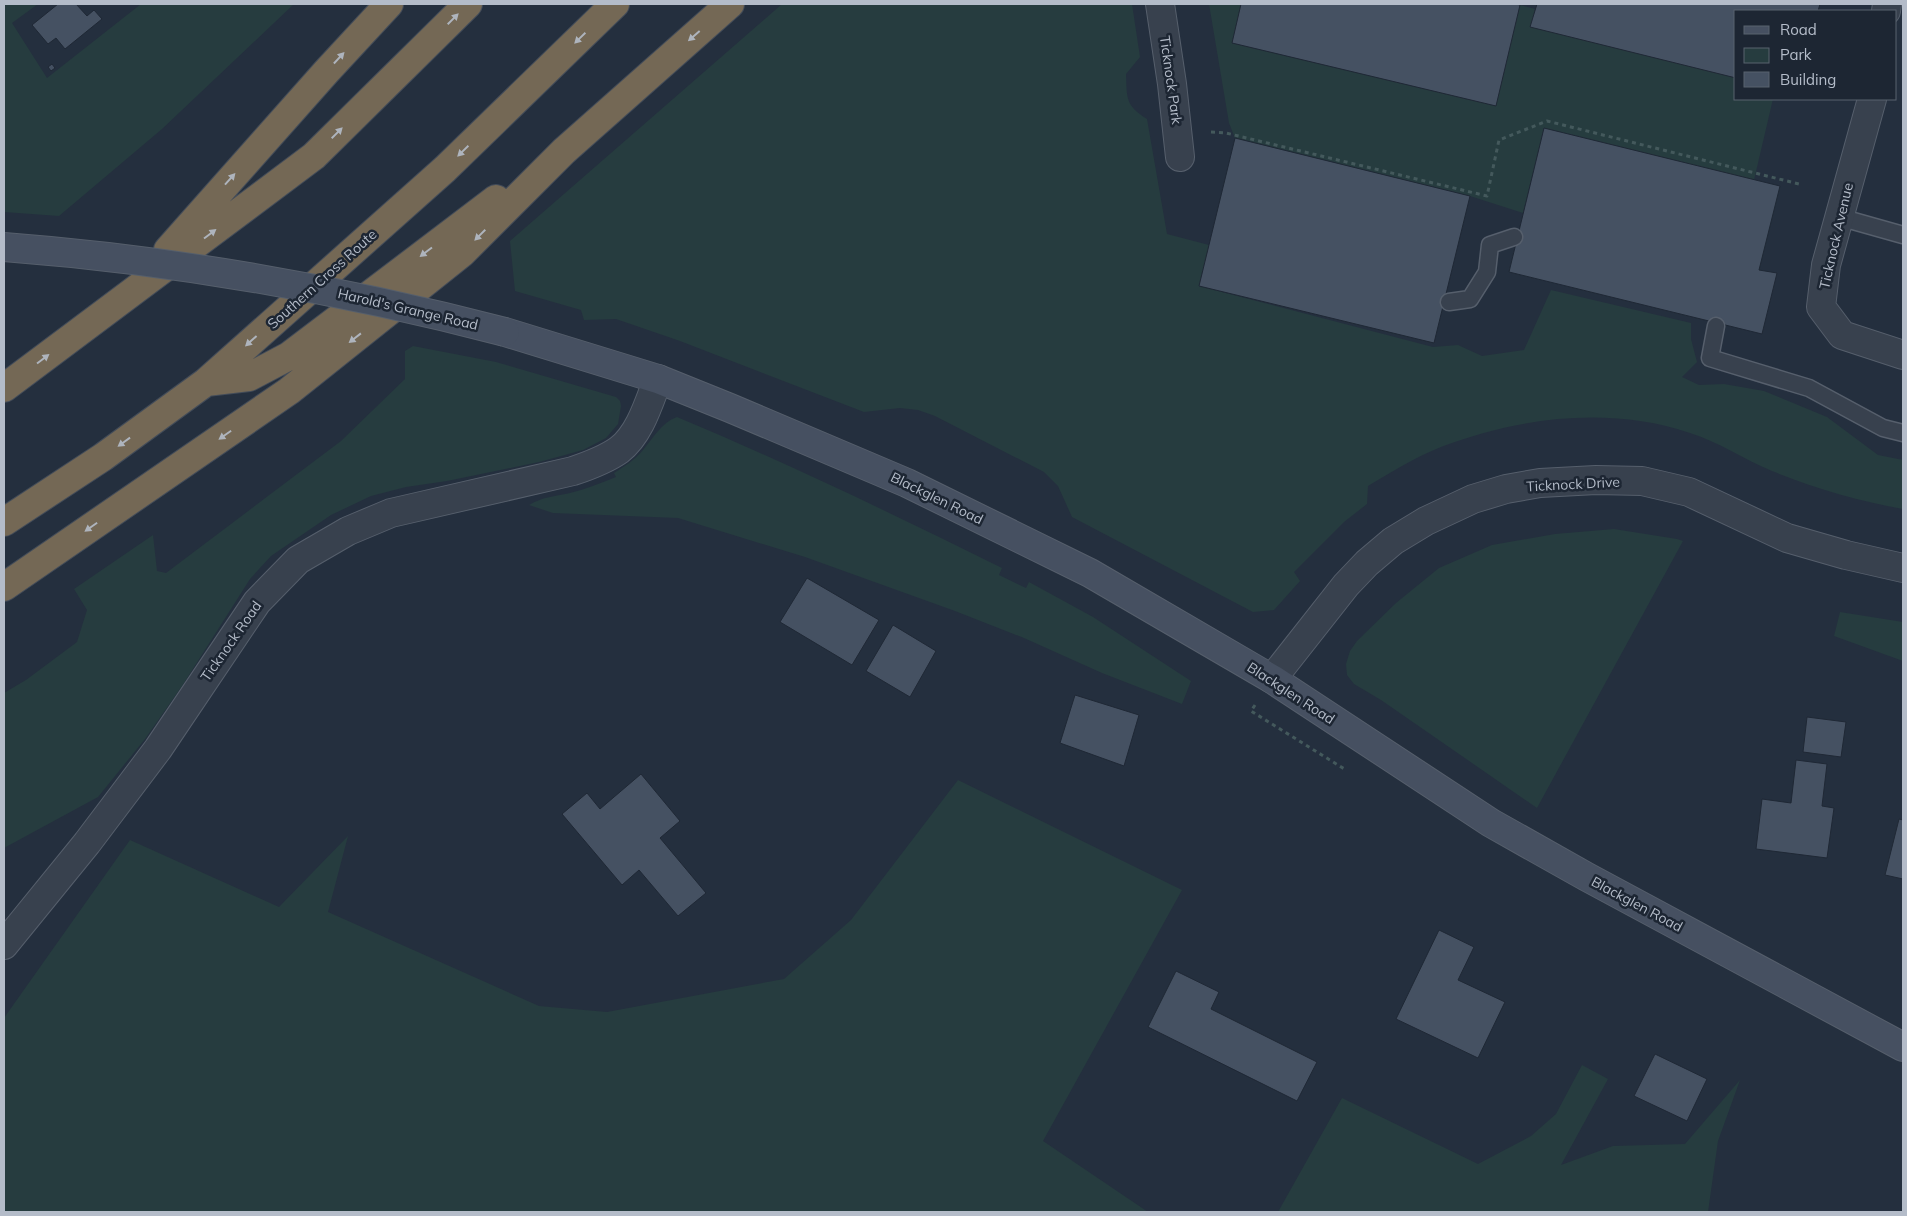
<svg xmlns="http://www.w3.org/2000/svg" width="1907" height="1216" viewBox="0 0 1907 1216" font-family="Mulish,sans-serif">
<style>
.green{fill:#263c3f}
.building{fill:#455162;stroke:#1f2835}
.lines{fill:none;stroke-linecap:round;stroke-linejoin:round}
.lane-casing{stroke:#565f6c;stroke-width:19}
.street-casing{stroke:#565f6c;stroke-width:30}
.secondary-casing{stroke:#565f6c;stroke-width:30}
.highway-casing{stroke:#434c59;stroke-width:30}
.path{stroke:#44595c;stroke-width:3;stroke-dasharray:4 4;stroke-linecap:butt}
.lane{stroke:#38414e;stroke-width:16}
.street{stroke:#38414e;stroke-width:28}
.secondary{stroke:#465061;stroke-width:28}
.highway{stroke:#746855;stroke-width:28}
.secondary-bridge-casing{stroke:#565f6c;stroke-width:30;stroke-linecap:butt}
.secondary-bridge{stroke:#465061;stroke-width:28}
.oneway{fill:#aeb4bd}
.labels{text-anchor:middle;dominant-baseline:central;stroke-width:5;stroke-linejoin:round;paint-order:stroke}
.street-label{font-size:14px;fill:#b4bcc9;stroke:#1d2633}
</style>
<rect width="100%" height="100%" fill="#242f3e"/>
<path class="green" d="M 4,4 L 38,4 L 12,23 L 47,78 L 141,4 L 294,4 L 162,129 L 59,216 L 4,212 Z
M 782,4 L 1132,4 L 1140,57 L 1126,74 C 1127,98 1125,105 1147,119 L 1167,234 L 1209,245 L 1199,286 L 1433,347 L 1458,345 L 1482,356 L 1524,350 L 1551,290 L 1691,323 L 1691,339 L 1697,362 L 1682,377 L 1699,385 L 1724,384 L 1764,391 L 1827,417 L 1878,455 L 1903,460 L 1903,509 C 1859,501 1814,488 1772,471 C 1745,460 1719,442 1690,433 C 1610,406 1519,417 1441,447 C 1416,457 1391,472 1368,486 L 1367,504 L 1344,522 L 1294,572 L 1300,581 L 1274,610 L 1253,612 L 1072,517 L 1058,486 L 1044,472 L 935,416 L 918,410 L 900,408 L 864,412 L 680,341 L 616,319 L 584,320 L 581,310 L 515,291 L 510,241 Z
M 1209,4 L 1241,4 L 1232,43 L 1496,106 L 1520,5 L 1535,9 L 1531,27 L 1736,78 L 1736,99 L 1773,99 L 1754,180 L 1544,128 L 1523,213 L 1470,196 L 1235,138 L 1229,123 Z
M 413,346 L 496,362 L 616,397 L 620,401 L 621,406 L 618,424 L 606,438 L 583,450 L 539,462 L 447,481 L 406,487 L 371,496 L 331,515 L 271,556 L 250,579 L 182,686 L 145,739 L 98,797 L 4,848 L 4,693 L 26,680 L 77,642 L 87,610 L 74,589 L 153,535 L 157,571 L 166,573 L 341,441 L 405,379 L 405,351 Z
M 677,417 C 787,463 895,515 1002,568 L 999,575 L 1026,588 L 1029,582 L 1093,617 L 1191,681 L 1182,704 L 1102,673 L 1024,638 L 955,611 L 805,557 L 678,518 L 553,513 L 529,505 C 545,496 553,497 570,493 C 586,489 601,483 616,477 L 614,473 C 625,466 635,460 643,450 C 654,437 661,423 677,417 Z
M 1614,529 L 1677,539 L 1683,541 L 1537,808 L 1381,700 L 1354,684 L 1347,675 L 1346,664 L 1350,651 L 1357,641 L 1396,603 L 1439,568 L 1492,545 L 1555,534 Z
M 1840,612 L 1903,622 L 1903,661 L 1834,636 Z
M 958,780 L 1182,890 L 1043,1141 L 1148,1212 L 4,1212 L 4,1018 L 130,840 L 279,907 L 348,836 L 328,912 L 539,1006 L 607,1012 L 784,979 L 851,920 Z
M 1582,1065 L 1608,1079 L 1561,1165 L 1613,1146 L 1685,1144 L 1740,1080 L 1718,1141 L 1708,1212 L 1278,1212 L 1342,1098 L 1478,1164 L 1531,1136 L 1556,1114 Z"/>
<path class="building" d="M 58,4 L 76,4 L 87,16 L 94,10 L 102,19 L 65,49 L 56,38 L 48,44 L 32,25 Z
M 1241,4 L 1516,4 L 1520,5 L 1496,106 L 1232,43 Z
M 1537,4 L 1820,4 L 1818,11 L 1736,11 L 1736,78 L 1530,27 Z
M 52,64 L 55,68 L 51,71 L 48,67 Z
M 1544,128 L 1780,186 L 1759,270 L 1777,273 L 1762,334 L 1509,272 Z
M 1235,138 L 1470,196 L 1434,343 L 1199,286 Z
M 807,578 L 879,620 L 852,665 L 780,622 Z
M 893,625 L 936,651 L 910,697 L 866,671 Z
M 1075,695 L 1139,715 L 1124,766 L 1060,743 Z
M 1807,717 L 1846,722 L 1841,757 L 1803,752 Z
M 1796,760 L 1827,764 L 1822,806 L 1834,808 L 1827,858 L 1756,849 L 1762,799 L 1791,803 Z
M 641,774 L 680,821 L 660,838 L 706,893 L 678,916 L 639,870 L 622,885 L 562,814 L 587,793 L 600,809 Z
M 1899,819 L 1903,820 L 1903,879 L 1885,875 Z
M 1439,930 L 1474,947 L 1458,980 L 1505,1002 L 1478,1058 L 1396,1019 Z
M 1176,971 L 1219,992 L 1211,1009 L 1317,1062 L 1297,1101 L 1148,1027 Z
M 1655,1054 L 1707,1079 L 1687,1121 L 1634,1096 Z"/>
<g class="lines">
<defs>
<path id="lane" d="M 1839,217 L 1903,235
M 1449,302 L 1470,299 L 1487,272 L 1490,245 L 1514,237
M 1716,326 L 1710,358 L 1809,388 L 1883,428 L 1903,433"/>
<path id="street" d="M 1160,4 L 1172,84 L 1180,157
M 1886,11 L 1887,4
M 1872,99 L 1826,265 L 1821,307 L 1842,335 L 1903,355
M 1272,679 L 1346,585 L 1367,563 L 1393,541 L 1426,521 L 1473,499 L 1506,489 L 1540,483 L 1596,480 L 1642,481 L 1689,492 L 1787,538 L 1846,555 L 1903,568
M 4,945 L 87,843 L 158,749 L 257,602 L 298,560 L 348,531 L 391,513 L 573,471 C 588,466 605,460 619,450 C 640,434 649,402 658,379"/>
<path id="secondary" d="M 505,332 L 658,379 L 730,408 L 907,483 L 1090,573 L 1272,679 L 1491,823 L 1587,877 L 1903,1047"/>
<path id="highway" d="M 168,250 L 326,72 L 389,4
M 206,382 L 249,377 L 289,356 L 496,199
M 4,388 L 314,156 L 468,4
M 4,522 L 103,457 L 206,382 L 445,169 L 615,4
M 4,587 L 289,391 L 462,253 L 564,151 L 730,4"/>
</defs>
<use href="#lane" class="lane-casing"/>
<use href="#street" class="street-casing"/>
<use href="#secondary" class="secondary-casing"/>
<use href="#highway" class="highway-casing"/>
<path class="path" d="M 1211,132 L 1226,133 L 1487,196 L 1499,140 L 1547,121 L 1799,184
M 1255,705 L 1251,711 L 1346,770"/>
<use href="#lane" class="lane"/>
<use href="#street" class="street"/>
<use href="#secondary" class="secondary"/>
<use href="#highway" class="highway"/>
<defs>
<path id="secondary-bridge" d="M 4,247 C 174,260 340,289 505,332"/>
</defs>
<use href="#secondary-bridge" class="secondary-bridge-casing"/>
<use href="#secondary-bridge" class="secondary-bridge"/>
</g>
<defs><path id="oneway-solid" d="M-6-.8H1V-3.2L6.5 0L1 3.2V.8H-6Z" transform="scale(1.25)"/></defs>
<g class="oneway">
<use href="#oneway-solid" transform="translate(453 19) rotate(-45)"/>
<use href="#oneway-solid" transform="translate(694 36) rotate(139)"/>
<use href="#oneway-solid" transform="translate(580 38) rotate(136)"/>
<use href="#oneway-solid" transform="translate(339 58) rotate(-47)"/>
<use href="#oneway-solid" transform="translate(337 133) rotate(-45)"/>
<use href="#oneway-solid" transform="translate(463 151) rotate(136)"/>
<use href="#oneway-solid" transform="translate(230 179) rotate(-48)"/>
<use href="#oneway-solid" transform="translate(210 234) rotate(-37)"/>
<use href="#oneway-solid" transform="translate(480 235) rotate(135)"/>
<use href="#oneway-solid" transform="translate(426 252) rotate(143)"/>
<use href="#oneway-solid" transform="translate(355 338) rotate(142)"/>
<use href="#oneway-solid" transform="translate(251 341) rotate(138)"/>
<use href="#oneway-solid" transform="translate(43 359) rotate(-37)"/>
<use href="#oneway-solid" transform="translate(225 435) rotate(145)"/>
<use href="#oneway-solid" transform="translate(124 442) rotate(144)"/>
<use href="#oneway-solid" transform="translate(91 527) rotate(145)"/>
</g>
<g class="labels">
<g class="street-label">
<text transform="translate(1171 80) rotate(82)">Ticknock Park</text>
<text transform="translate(1836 236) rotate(-77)">Ticknock Avenue</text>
<text transform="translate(322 279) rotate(-42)">Southern Cross Route</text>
<text transform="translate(408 309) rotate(13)">Harold's Grange Road</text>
<text transform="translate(1573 484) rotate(-3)">Ticknock Drive</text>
<text transform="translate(937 498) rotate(26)">Blackglen Road</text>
<text transform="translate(231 641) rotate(-55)">Ticknock Road</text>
<text transform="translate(1291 693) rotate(33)">Blackglen Road</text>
<text transform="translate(1637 904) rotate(28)">Blackglen Road</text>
</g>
</g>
<rect width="1907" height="1216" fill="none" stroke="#b4bcc9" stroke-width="10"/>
<rect x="1734" y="10" width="162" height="90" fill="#1d2633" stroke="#59626f"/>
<rect x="1744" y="26" width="25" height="8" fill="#465061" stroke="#59626f"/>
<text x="1780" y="35" font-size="15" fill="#b4bcc9">Road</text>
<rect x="1744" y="48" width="25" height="15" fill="#263c3f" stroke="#59626f"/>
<text x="1780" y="60" font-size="15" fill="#b4bcc9">Park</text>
<rect x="1744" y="72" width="25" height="15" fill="#455162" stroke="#59626f"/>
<text x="1780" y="85" font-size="15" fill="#b4bcc9">Building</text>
</svg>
